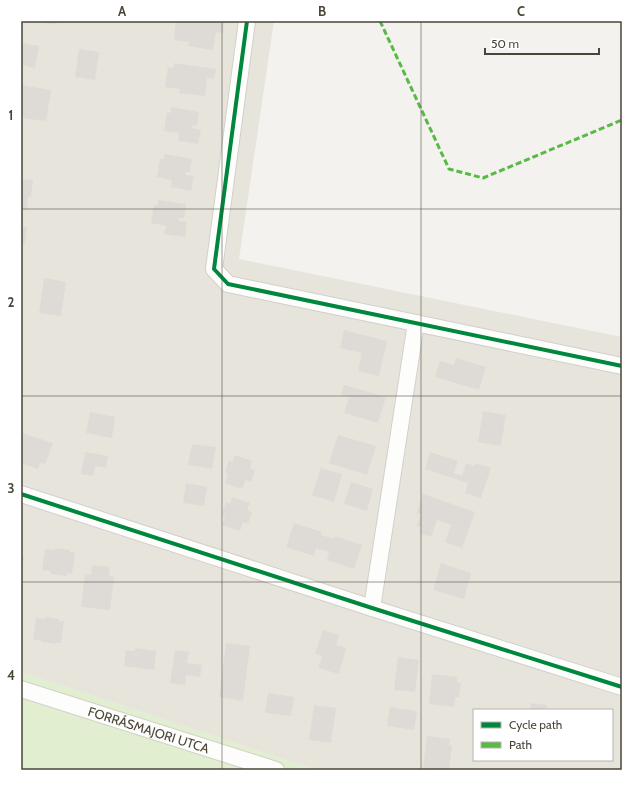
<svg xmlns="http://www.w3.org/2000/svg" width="643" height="791" viewBox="0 0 643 791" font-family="Cabin,sans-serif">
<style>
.residential{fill:#e7e4dc;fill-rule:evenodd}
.green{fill:#e1eecf}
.building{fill:#dedbd6}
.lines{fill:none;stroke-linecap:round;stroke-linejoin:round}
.street-casing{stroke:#d2d0cb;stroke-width:18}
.street{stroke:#fdfdfc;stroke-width:16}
.quiet{stroke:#58b947;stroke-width:3;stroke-dasharray:6 3;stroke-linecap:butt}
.cycleway-casing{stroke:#fff;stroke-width:6}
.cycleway{stroke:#00873e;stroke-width:4}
.grid{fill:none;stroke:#4b4439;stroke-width:1;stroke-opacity:0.55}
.labels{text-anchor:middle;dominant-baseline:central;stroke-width:3;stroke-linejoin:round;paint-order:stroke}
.street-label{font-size:13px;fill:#4b4439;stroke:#fff}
.neatline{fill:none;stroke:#4b4439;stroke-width:1.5}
.grid-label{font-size:13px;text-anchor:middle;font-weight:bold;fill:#4b4439}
</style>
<rect width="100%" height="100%" fill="#f4f2ee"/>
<path class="residential" d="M 21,21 L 274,21 L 239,259 L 622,337 L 622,770 L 316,770 L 21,672 ZM 474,710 L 612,710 L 612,760 L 474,760 Z"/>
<path class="green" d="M 21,672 L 316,770 L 21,770 Z"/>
<path class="building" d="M 46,21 L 63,21 L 63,22 L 47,25 Z
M 176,21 L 182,22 L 182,21 L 215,21 L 224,22 L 223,33 L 216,32 L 213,50 L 188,46 L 189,42 L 174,40 Z
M 21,43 L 39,46 L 35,68 L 21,65 Z
M 79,49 L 99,52 L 95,80 L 75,77 Z
M 174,63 L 216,69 L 214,79 L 207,78 L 205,96 L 179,93 L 180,89 L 165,87 L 168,67 L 173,68 Z
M 21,85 L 51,90 L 46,121 L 21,118 Z
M 171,107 L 199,112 L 197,126 L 193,125 L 192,128 L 201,130 L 198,144 L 178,141 L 179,133 L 164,131 L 167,112 L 171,113 Z
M 164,154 L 192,159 L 190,172 L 186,172 L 185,175 L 194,176 L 191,191 L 171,187 L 172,180 L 157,177 L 160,159 L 164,159 Z
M 21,179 L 33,180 L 31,197 L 28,197 L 27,210 L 21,209 Z
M 158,200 L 186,204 L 184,218 L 179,218 L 179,221 L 187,222 L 185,237 L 164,234 L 166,226 L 151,223 L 154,205 L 157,205 Z
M 21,226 L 27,227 L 25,244 L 22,244 L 22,248 L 21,248 Z
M 44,278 L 66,282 L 61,316 L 39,313 Z
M 344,330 L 387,341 L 379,376 L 358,371 L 362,353 L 340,348 Z
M 456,358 L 486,367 L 479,390 L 435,377 L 440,361 L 454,365 Z
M 344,385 L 386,397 L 378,423 L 344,413 L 349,397 L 341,395 Z
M 483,411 L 506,415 L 501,446 L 478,442 Z
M 90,412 L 115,417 L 112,438 L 86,433 Z
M 22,433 L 53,443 L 45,464 L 40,463 L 38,469 L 21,463 L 21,436 Z
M 338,435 L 376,446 L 367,475 L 329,463 Z
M 192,444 L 216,447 L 212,469 L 188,465 Z
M 85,452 L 108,456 L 106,468 L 95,466 L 93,476 L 81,474 Z
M 430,452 L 458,461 L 454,473 L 462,476 L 466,463 L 474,466 L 475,463 L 491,468 L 481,498 L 465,493 L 468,483 L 425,469 Z
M 235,455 L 252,461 L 250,468 L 255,470 L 251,482 L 246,480 L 242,489 L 225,483 L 228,474 L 225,472 L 229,460 L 232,462 Z
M 321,468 L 342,474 L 334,502 L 312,495 Z
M 351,482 L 373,489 L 367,511 L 344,504 Z
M 186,483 L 207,487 L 204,506 L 183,503 Z
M 423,494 L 475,512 L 462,548 L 445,542 L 451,525 L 437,520 L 431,537 L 419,533 L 421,527 L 417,526 L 421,514 L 417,513 Z
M 232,497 L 250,503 L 247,510 L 252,512 L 248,524 L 243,522 L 240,531 L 222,525 L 225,516 L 222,514 L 226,502 L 230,504 Z
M 294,523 L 322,532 L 321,535 L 334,539 L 335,536 L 362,545 L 354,569 L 327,560 L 329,552 L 316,548 L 314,556 L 286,547 Z
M 55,548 L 70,550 L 70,552 L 75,553 L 72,574 L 67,573 L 67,576 L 51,574 L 51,571 L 42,570 L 45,549 L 54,550 Z
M 21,555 L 24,556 L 22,569 L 21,569 Z
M 441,563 L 471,573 L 464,599 L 433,590 Z
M 92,565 L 110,567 L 109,576 L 114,577 L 110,610 L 81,607 L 85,574 L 91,575 Z
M 45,617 L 59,619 L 59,621 L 64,621 L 61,643 L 56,643 L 56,644 L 42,642 L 42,641 L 33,639 L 36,618 L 45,619 Z
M 323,630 L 339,635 L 336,645 L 346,648 L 339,674 L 318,668 L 322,656 L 315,653 Z
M 226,643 L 250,646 L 243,701 L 219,697 Z
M 135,648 L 156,651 L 154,670 L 124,666 L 126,650 L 135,651 Z
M 175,650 L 189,652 L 187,663 L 202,665 L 200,677 L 186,675 L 185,685 L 170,683 Z
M 398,657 L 419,660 L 415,692 L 394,690 Z
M 432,674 L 457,677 L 457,682 L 461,683 L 459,697 L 455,697 L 454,707 L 429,704 Z
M 268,693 L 294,697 L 291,716 L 265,713 Z
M 531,703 L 547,705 L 547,710 L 530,710 Z
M 314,705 L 336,708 L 331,743 L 309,740 Z
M 390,707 L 417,711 L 414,730 L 387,726 Z
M 427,736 L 450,739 L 449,745 L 452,746 L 449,770 L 436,770 L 423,768 Z"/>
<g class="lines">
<defs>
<g id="street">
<path d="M 247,21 L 214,269 L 228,284 L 622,366"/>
<path d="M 21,494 L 372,608 L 622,687"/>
<path d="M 372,608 L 416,323"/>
<path id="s1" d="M 21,689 L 276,770"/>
</g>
</defs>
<use href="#street" class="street-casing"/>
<use href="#street" class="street"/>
<path class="quiet" d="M 380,21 L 449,169 L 483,178 L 622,120"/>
<defs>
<path id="cycleway" d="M 247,21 L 214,269 L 228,284 L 622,366
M 21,494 L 372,608 L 622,687"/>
</defs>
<use href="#cycleway" class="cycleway-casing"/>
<use href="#cycleway" class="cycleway"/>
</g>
<path class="grid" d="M 222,21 L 222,770M 421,21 L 421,770M 21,209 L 622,209M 21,396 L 622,396M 21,582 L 622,582"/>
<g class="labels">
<g class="street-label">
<text stroke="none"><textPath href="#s1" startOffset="134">FORRÁSMAJORI UTCA</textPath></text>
</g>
</g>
<rect width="643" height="791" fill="none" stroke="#ffffff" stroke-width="44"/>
<rect x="473" y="709" width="140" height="52" fill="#ffffff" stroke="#b7b4b0"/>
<rect x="481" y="722" width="20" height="6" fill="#00873e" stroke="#b7b4b0"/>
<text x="509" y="729" font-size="12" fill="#4b4439">Cycle path</text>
<rect x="481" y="742" width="20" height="6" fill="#58b947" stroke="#b7b4b0"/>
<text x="509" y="749" font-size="12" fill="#4b4439">Path</text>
<path d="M485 48v6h114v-6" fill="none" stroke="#4b4439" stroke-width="2"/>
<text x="491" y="48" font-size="12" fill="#4b4439" stroke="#ffffff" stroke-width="3" paint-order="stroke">50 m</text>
<rect x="22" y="22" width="599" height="747" class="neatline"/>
<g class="grid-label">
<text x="122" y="16">A</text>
<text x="322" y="16">B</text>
<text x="521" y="16">C</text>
<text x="11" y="120">1</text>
<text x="11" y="307">2</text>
<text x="11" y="493">3</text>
<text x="11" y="680">4</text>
</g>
</svg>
